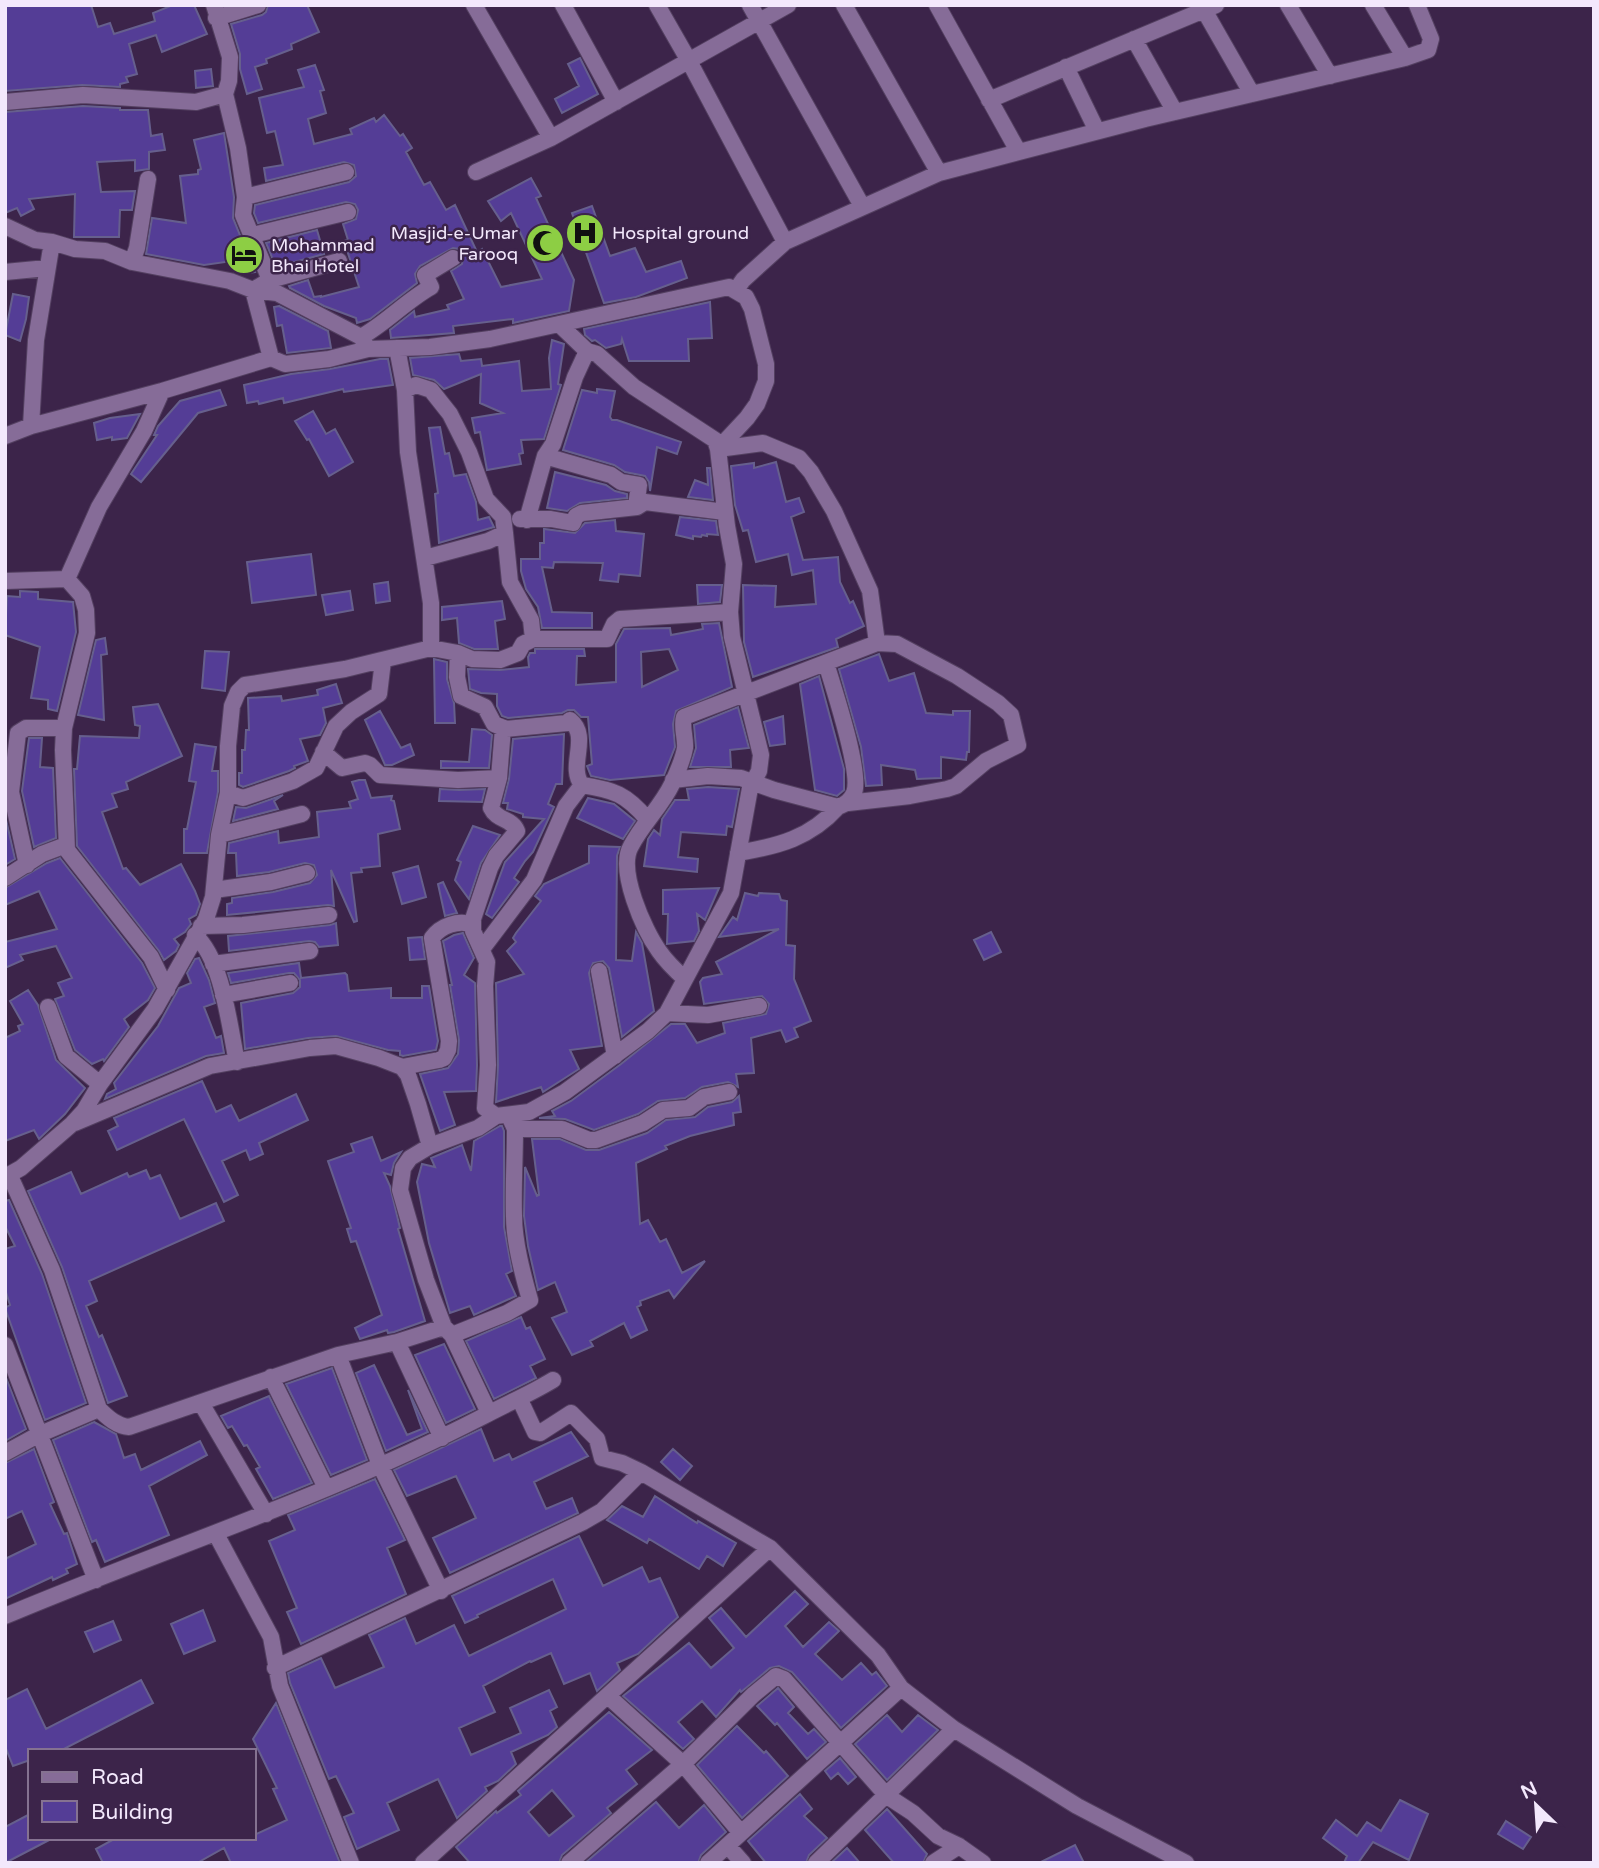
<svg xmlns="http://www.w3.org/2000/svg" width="1599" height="1868" viewBox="0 0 1599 1868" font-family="'Varela Round',sans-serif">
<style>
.building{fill:#543d96;stroke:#665f8d;stroke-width:2;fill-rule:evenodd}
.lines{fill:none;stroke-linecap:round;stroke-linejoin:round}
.minor-casing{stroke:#544061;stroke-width:18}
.minor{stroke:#866c98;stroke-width:16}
.labels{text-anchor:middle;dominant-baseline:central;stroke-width:5;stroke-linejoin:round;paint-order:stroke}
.poi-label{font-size:18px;fill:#f3e8fc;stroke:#3c244a;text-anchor:start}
</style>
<rect width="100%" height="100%" fill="#3c244a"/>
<path class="building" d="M 5,5 L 91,5 L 98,27 L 110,23 L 114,34 L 155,21 L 153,13 L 173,5 L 194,5 L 207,34 L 162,52 L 156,35 L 129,44 L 137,74 L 126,77 L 128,82 L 120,84 L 120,87 L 82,85 L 5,91 Z
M 268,5 L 307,5 L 319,32 L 291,44 L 292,49 L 266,59 L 267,63 L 255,67 L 262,89 L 247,94 L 240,69 L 240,54 L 231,24 L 262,15 L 266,12 Z
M 580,58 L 598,94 L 562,113 L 555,99 L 579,86 L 568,64 Z
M 315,65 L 324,90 L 320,91 L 326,113 L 308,119 L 314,144 L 352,134 L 350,129 L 374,118 L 376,122 L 384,115 L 400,136 L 403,134 L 412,148 L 406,152 L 424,185 L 430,182 L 446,210 L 455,205 L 477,252 L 482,249 L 501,287 L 542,279 L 511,213 L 501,221 L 488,201 L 531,178 L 541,196 L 536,198 L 574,280 L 569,311 L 513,323 L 513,319 L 453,326 L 454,333 L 391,338 L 390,330 L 414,311 L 415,317 L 449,309 L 447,305 L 464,299 L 451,271 L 462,264 L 463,257 L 459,249 L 453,248 L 420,266 L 415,274 L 417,283 L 370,319 L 357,323 L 356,318 L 324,306 L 290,288 L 289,286 L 308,280 L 314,297 L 321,296 L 321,297 L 359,287 L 344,241 L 348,240 L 343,224 L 356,219 L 358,210 L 355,204 L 346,202 L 258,223 L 254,213 L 255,205 L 349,182 L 356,176 L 354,165 L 344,162 L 266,181 L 264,168 L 283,165 L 275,131 L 267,133 L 259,98 L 304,87 L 298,70 Z
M 211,69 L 213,86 L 196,88 L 195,71 Z
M 83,106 L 120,108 L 120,110 L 148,110 L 151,136 L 162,134 L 165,150 L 149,152 L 149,169 L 135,171 L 135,160 L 97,162 L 101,192 L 135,191 L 132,210 L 120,210 L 119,237 L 74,237 L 75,194 L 29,199 L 34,209 L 21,216 L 17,208 L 5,213 L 5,112 Z
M 224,133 L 234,197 L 233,218 L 255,272 L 247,273 L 246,269 L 234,271 L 232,261 L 204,265 L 146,254 L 152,218 L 186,223 L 180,176 L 198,174 L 198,170 L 201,169 L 194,140 Z
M 592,206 L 610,256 L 635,248 L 646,272 L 681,261 L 687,278 L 636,297 L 604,303 L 572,213 Z
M 317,230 L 324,254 L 276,267 L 266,243 Z
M 13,294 L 29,297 L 26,319 L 20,341 L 5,335 Z
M 710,302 L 712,338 L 688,339 L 689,361 L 629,361 L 622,339 L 621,344 L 606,348 L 595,340 L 592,341 L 585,335 L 584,329 Z
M 279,306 L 328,331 L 331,348 L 287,353 L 282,325 L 277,326 L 274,307 Z
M 552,340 L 564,344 L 558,384 L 561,385 L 544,439 L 521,440 L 523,453 L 519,454 L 521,464 L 487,470 L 480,432 L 475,433 L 472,418 L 503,413 L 480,403 L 481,374 L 444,389 L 434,380 L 413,375 L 410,358 L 459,354 L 461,361 L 481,359 L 482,366 L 519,361 L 522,391 L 551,389 L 549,358 Z
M 380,359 L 388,359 L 393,385 L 344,392 L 343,389 L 284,403 L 283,398 L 259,404 L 258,401 L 247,403 L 244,385 L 291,374 L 330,369 Z
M 597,389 L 615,391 L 610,417 L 612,420 L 617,420 L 681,442 L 677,454 L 657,447 L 650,491 L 649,482 L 645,476 L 625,472 L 614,465 L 563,450 L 582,390 L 597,393 Z
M 220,390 L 226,405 L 198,413 L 141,482 L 131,474 L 157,435 L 154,435 L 158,426 L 180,401 Z
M 313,411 L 326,434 L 335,429 L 353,462 L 329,476 L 309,439 L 307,440 L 295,421 Z
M 140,414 L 127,438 L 112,440 L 112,437 L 97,440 L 94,423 L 110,418 Z
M 440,427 L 445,454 L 449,453 L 454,476 L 466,474 L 476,502 L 478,520 L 489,517 L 494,527 L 439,543 L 435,494 L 438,493 L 429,428 Z
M 776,462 L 786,502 L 799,498 L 804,512 L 791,517 L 803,560 L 838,557 L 840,582 L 850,603 L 853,601 L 864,626 L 836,639 L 838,647 L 753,677 L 744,642 L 743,585 L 776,586 L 775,607 L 816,604 L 813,570 L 792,575 L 788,554 L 756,562 L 748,530 L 743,531 L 735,505 L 731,466 L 754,463 L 754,468 Z
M 707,468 L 710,468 L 713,500 L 688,497 L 695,480 L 708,485 Z
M 555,472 L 606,485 L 615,491 L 627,494 L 627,498 L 580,503 L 567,511 L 547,508 Z
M 680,517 L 716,521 L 718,535 L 707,534 L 707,536 L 702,535 L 701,537 L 693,536 L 693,539 L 676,535 Z
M 615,520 L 616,531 L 644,534 L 640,576 L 619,574 L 618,582 L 600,580 L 603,563 L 554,562 L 553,568 L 542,567 L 552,612 L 592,613 L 592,628 L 542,628 L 538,607 L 526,589 L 521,571 L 521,559 L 540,559 L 540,543 L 544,543 L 544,529 L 575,533 L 585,523 Z
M 311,554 L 316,595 L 252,603 L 247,562 Z
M 388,582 L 390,601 L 376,603 L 374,584 Z
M 697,585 L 722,585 L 720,602 L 698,604 Z
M 20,591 L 38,592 L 38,599 L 73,602 L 76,632 L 57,711 L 48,709 L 48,700 L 31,698 L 40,647 L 5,635 L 7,596 L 20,597 Z
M 350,591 L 353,610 L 326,615 L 322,595 Z
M 502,601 L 505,619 L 495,621 L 498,649 L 474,649 L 459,643 L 457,618 L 442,620 L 442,607 Z
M 719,623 L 732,687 L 676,711 L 673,724 L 675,747 L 664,775 L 610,780 L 591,776 L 587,766 L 592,764 L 588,717 L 581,717 L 574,710 L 568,710 L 562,713 L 508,718 L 502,716 L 497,706 L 497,694 L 481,693 L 470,689 L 468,669 L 500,670 L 529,667 L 528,657 L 530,653 L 535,653 L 535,649 L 584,649 L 585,656 L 577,656 L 576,685 L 616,682 L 616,644 L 624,629 L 670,628 L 671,635 L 703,629 L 702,624 ZM 669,649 L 678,670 L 642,687 L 641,652 Z
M 105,638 L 107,654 L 101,655 L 104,720 L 78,715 L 96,640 Z
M 205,651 L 229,652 L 225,691 L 202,688 Z
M 879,654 L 889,681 L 914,673 L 926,713 L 953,715 L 953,711 L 970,711 L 969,752 L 967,752 L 966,760 L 941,757 L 941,778 L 917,779 L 915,770 L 881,765 L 882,785 L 866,786 L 861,747 L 839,669 Z
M 434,659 L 447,662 L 447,679 L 454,703 L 455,723 L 435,723 Z
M 819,676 L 844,769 L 844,790 L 837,796 L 815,790 L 800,684 Z
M 336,684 L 342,703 L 323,708 L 326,723 L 320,735 L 300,739 L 308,761 L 294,766 L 295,768 L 289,771 L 243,787 L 239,785 L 239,773 L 242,773 L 242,750 L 245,750 L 246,730 L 249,730 L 248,698 L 281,696 L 282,701 L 318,695 L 317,690 Z
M 158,704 L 182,756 L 126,782 L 128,789 L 112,794 L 117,807 L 102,812 L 123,869 L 126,868 L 140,885 L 181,864 L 195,891 L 200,904 L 196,915 L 189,919 L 191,924 L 185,932 L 174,939 L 179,945 L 176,951 L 164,960 L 159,951 L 77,846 L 74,769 L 77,769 L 80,736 L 139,738 L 140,726 L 135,725 L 133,707 Z
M 738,707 L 749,748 L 730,750 L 731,767 L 690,767 L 696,748 L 694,725 Z
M 380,711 L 401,748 L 410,744 L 414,755 L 392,765 L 385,765 L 365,720 Z
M 783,716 L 785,744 L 770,746 L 764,722 Z
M 472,729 L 485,730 L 492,735 L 489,768 L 441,768 L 441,761 L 469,762 Z
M 564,734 L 562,784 L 556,784 L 548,804 L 554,807 L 533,852 L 525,861 L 514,878 L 519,882 L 492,918 L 486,914 L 505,862 L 544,819 L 523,817 L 523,814 L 507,809 L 508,803 L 503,803 L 509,779 L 513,739 Z
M 29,738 L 42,738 L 40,767 L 53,768 L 56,838 L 34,847 L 22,791 Z
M 195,744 L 216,747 L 212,771 L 218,771 L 218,792 L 207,853 L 184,853 L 184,829 L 187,829 L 196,782 L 189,781 Z
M 359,780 L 365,780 L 371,798 L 392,796 L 391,800 L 394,801 L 400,829 L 378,834 L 380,866 L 361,868 L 362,872 L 351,873 L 357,921 L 354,922 L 331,870 L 334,906 L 328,905 L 227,915 L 227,904 L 232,903 L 232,898 L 273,892 L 310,883 L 317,875 L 314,865 L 305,863 L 269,872 L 237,876 L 236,853 L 228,853 L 229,843 L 278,831 L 279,843 L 319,837 L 317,812 L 351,808 L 349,802 L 358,799 L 352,782 Z
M 708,787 L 739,789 L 732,827 L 727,826 L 726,835 L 681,832 L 678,857 L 698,859 L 697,872 L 644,866 L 648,839 L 654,830 L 660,835 L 662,819 L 675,800 L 689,800 L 687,789 Z
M 440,789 L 459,790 L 485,789 L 482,802 L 439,801 Z
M 283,795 L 274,801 L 278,809 L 233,821 L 236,807 L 246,808 Z
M 588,798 L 614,804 L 635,821 L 623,839 L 577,818 Z
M 5,815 L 15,859 L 5,865 Z
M 473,826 L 500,835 L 481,863 L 469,899 L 455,880 L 461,862 L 457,860 Z
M 589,846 L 620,847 L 617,856 L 616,960 L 632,961 L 636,932 L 642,943 L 654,1011 L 622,1037 L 609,968 L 603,961 L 593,963 L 589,973 L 602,1046 L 570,1050 L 579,1069 L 543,1092 L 541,1087 L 496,1102 L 498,1065 L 496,983 L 524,974 L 507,951 L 516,942 L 513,938 L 516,933 L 541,901 L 535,896 L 544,884 L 589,863 Z
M 60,858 L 142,963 L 155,988 L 148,1000 L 124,1019 L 129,1027 L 104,1061 L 103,1059 L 92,1064 L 75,1050 L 55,999 L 64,996 L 58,983 L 72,978 L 56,946 L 20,955 L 23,960 L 5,968 L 5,942 L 57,929 L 39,891 L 5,905 L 5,888 L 47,863 Z
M 418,866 L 426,897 L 402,904 L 393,873 Z
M 443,882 L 457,913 L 445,916 L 438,884 Z
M 719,888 L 705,920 L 697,914 L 699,931 L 694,941 L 667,944 L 668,914 L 663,914 L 663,890 Z
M 745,893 L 758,896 L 759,893 L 779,894 L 781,900 L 787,901 L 786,945 L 795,946 L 794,979 L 811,1021 L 794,1028 L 798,1037 L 786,1042 L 781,1030 L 751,1038 L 754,1073 L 736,1074 L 738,1087 L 728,1082 L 702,1087 L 685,1098 L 658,1101 L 638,1114 L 594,1130 L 565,1119 L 539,1118 L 555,1116 L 552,1111 L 571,1101 L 621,1064 L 671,1024 L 685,1024 L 697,1043 L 725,1033 L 723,1023 L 766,1014 L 769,1004 L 762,996 L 704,1004 L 700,982 L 703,978 L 722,974 L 716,962 L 779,929 L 719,937 L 733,917 L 737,920 Z
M 336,923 L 338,945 L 319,947 L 315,942 L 309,941 L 229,951 L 228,936 L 330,925 Z
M 991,932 L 1001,952 L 984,960 L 974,940 Z
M 463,933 L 474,958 L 464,975 L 475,983 L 477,1065 L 476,1091 L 444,1092 L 455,1125 L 440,1131 L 420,1074 L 448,1068 L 458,1054 L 459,1040 L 450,985 L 452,985 L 443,941 L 454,935 Z
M 422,937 L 425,959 L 410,960 L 408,938 Z
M 199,958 L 209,980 L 215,1003 L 204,1007 L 216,1038 L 221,1036 L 224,1053 L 206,1056 L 105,1099 L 107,1094 L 116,1089 L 114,1083 L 158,1026 L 179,988 L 191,983 L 187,973 L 195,959 Z
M 299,963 L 301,978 L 345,973 L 347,975 L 349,991 L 391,988 L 391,998 L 422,998 L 422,986 L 429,986 L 438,1041 L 436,1050 L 403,1056 L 400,1055 L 400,1051 L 388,1050 L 336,1036 L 308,1038 L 245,1049 L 241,1003 L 293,993 L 300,987 L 300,980 L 294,973 L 289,973 L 231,983 L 228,973 Z
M 28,990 L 38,1005 L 56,1060 L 85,1088 L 65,1114 L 39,1139 L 34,1130 L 5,1141 L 5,1038 L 20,1031 L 18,1026 L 23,1024 L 10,1001 Z
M 202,1081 L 216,1112 L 231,1105 L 239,1121 L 296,1094 L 308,1120 L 259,1143 L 263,1154 L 250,1160 L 246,1150 L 222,1161 L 238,1195 L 224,1202 L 184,1119 L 117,1150 L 108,1131 L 118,1126 L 114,1118 Z
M 739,1096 L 741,1112 L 733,1113 L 734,1125 L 690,1136 L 665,1146 L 667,1149 L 636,1163 L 640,1224 L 648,1220 L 660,1242 L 666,1239 L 682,1273 L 705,1261 L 674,1298 L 669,1290 L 640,1301 L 641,1305 L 637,1307 L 647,1330 L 631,1338 L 624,1323 L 590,1341 L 593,1346 L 572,1355 L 552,1318 L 567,1312 L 555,1282 L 538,1290 L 528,1246 L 524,1216 L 525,1167 L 537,1196 L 539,1195 L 532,1139 L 560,1139 L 586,1150 L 599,1150 L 647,1133 L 666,1120 L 695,1117 L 708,1107 L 732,1102 Z
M 500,1126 L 502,1126 L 504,1131 L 504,1227 L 512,1271 L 506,1274 L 516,1296 L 474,1315 L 470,1306 L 450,1313 L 429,1243 L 417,1182 L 422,1164 L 435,1167 L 431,1158 L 462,1145 L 471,1171 L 474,1141 Z
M 372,1137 L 381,1161 L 401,1152 L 394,1163 L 391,1175 L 384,1173 L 390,1186 L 400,1228 L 398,1229 L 425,1321 L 394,1332 L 388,1333 L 387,1330 L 360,1339 L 355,1328 L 382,1315 L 356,1241 L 351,1242 L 347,1229 L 351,1228 L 328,1161 L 354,1152 L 351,1144 Z
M 146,1170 L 150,1179 L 160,1175 L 180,1219 L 216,1203 L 224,1221 L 89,1281 L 97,1301 L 86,1306 L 99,1337 L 102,1335 L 127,1396 L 108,1403 L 62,1267 L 28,1191 L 71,1172 L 81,1194 L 127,1173 L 129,1177 Z
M 9,1200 L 42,1274 L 86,1403 L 45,1420 L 5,1308 L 10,1305 L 5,1289 L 5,1249 L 15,1246 L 5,1226 L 5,1201 Z
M 521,1317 L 526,1329 L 530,1327 L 545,1359 L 530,1366 L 536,1378 L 494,1399 L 466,1341 Z
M 444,1344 L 475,1409 L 446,1423 L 415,1355 Z
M 374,1365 L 407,1435 L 422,1429 L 408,1390 L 428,1432 L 386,1451 L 356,1373 Z
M 332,1368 L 367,1460 L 331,1475 L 286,1384 Z
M 5,1375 L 26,1429 L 5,1441 Z
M 269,1396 L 312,1483 L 273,1499 L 256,1469 L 260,1467 L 247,1445 L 244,1446 L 232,1426 L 228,1428 L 221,1416 Z
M 94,1422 L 116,1434 L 124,1458 L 135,1454 L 141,1470 L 200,1441 L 207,1455 L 149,1486 L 169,1535 L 105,1562 L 96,1540 L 92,1542 L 53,1440 Z
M 481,1429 L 494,1461 L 509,1454 L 512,1460 L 571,1432 L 588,1456 L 534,1482 L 546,1509 L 572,1498 L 578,1513 L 450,1573 L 433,1538 L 476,1518 L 456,1476 L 407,1496 L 394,1470 Z
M 34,1449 L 54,1502 L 50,1504 L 64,1534 L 67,1533 L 77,1564 L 66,1569 L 68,1573 L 53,1580 L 52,1577 L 5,1599 L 5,1559 L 36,1544 L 22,1511 L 5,1519 L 5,1463 Z
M 673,1449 L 692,1466 L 680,1480 L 661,1462 Z
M 375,1479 L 405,1540 L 387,1548 L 406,1594 L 301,1644 L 287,1612 L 297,1608 L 269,1541 L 295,1530 L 288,1515 Z
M 655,1496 L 697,1523 L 698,1521 L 736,1543 L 723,1566 L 707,1556 L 699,1569 L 649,1539 L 647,1543 L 607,1520 L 622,1506 L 643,1517 Z
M 579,1536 L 603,1586 L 642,1567 L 649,1582 L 660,1578 L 678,1617 L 638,1654 L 617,1663 L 620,1670 L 597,1691 L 590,1673 L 564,1684 L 551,1653 L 531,1662 L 530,1661 L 483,1686 L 495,1712 L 459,1728 L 471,1755 L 521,1733 L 510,1708 L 549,1690 L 557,1707 L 550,1711 L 557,1727 L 548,1735 L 511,1752 L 516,1764 L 498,1781 L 485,1787 L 487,1791 L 457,1818 L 438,1779 L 387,1803 L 399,1830 L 357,1849 L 344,1817 L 354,1813 L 336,1776 L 329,1779 L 290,1683 L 288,1673 L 321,1658 L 335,1688 L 384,1667 L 369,1635 L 405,1618 L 416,1644 L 454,1625 L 469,1656 L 566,1609 L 553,1579 L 477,1615 L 478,1617 L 465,1623 L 452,1596 Z
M 795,1591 L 808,1604 L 785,1626 L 803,1647 L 829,1622 L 839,1631 L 815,1654 L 842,1680 L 861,1663 L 872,1675 L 876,1672 L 887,1686 L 841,1728 L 792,1672 L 779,1666 L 770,1668 L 741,1692 L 740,1690 L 716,1717 L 702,1701 L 678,1722 L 694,1739 L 683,1749 L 623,1696 L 689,1643 L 711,1668 L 734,1648 L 709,1618 L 721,1608 L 746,1637 Z
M 203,1610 L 215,1641 L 184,1654 L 171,1624 Z
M 113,1621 L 121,1640 L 94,1652 L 85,1632 Z
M 141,1680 L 153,1703 L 60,1751 L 30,1751 L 30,1760 L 13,1766 L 5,1746 L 5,1700 L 27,1689 L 46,1729 Z
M 778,1688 L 794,1707 L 788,1713 L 808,1734 L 814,1729 L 826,1742 L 807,1759 L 777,1723 L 775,1725 L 757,1706 Z
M 276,1703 L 340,1863 L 231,1863 L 224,1848 L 197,1863 L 103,1863 L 96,1849 L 116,1838 L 254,1838 L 254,1835 L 287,1820 L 273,1789 L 277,1788 L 253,1739 Z
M 609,1712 L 652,1750 L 626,1770 L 637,1784 L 607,1808 L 611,1813 L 562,1855 L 559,1863 L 470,1863 L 456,1847 L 496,1811 L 497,1813 L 521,1795 L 518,1791 ZM 552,1790 L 574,1816 L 549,1836 L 528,1812 Z
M 887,1715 L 902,1732 L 918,1715 L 938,1730 L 887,1780 L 855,1744 Z
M 737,1726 L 764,1753 L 766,1751 L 788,1776 L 742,1818 L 697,1765 Z
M 840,1758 L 856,1777 L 848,1784 L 838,1773 L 831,1779 L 825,1771 Z
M 800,1794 L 812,1809 L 804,1816 L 827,1838 L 809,1855 L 806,1863 L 766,1863 L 748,1841 Z
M 1400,1800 L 1428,1814 L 1409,1860 L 1373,1842 L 1358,1863 L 1344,1863 L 1347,1856 L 1323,1838 L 1336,1820 L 1357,1836 L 1367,1822 L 1381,1831 Z
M 656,1802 L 679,1828 L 704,1805 L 726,1832 L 701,1855 L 698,1863 L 585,1863 Z
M 887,1809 L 927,1854 L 923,1863 L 894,1863 L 865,1830 Z
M 30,1814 L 30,1838 L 53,1838 L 5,1863 L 5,1827 Z
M 1506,1821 L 1531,1837 L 1523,1849 L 1498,1834 Z
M 1075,1845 L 1084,1863 L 1039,1863 Z
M 847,1848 L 860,1863 L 831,1863 Z"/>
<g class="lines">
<defs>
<path id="minor" d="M 214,5 L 230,57 L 229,81 L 225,94 L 238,148 L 245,197 L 243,215 L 270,280 L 253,290
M 474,5 L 551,138
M 563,5 L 616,102
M 657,5 L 689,61 L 785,242
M 750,5 L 862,206
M 844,5 L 939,173
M 937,5 L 1018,151
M 1288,5 L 1330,76
M 1373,5 L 1405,58
M 1204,10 L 1252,94
M 216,18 L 258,5
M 1134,39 L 1175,112
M 1066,67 L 1097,131
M 989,100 L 1216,5
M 5,102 L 83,95 L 196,102 L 225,94
M 476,172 L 551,138 L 788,5
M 245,197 L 346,172
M 5,226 L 35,240 L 52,242 L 75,249 L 105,251 L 132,262 L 230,281 L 253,290 L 277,293 L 361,337 L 368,349
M 253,235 L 348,212
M 132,262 L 137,248 L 148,179
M 5,272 L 47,268
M 270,280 L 339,261
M 253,290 L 271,358
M 736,290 L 743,280 L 785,242 L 939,173 L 1145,119 L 1405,58 L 1428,50 L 1431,39 L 1417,5
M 361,337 C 386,323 406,301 431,287 L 425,275 L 453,258
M 397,348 L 405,390 L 408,452 L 431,603 L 431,648
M 405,390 L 416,385 L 431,390 L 450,414 L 469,452 L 486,499 L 503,517 L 505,533 L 488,541 L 425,558
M 31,426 L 36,340 L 52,242
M 5,436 L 31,426 L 162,391 L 271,358 L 285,364 L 329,359 L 368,349 L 430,347 L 490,339 L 729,287 L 746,297 L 752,309 L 766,364 L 766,381 L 757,404 L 747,418 L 718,449
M 718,449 L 763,443 L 799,458 L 811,472 L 834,511 L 870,591 L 877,643
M 545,456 L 611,475 L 621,482 L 639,485 L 637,499 L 645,502 L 725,512
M 520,519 L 551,519 L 573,523 L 576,516 L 582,513 L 637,507 L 645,502
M 527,520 L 545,456 L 553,444 L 575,377 L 587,351
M 505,533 L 510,582 L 531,620 L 533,639
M 67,579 L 99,507 L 144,431 L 162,391
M 5,581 L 67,579 L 82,596 L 86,610 L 87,633 L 64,728 L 63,750 L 67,850 L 151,957 L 167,990
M 458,653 L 457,677 L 461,696 L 485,707 L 494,724 L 506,729 L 567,723 L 570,720 C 591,737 567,766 582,785 C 614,790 626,794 647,819
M 323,752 L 342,768 L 365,763 L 370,765 L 380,775 L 458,780 L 499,778
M 673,780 L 708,776 L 741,778 L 774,790 L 838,807 C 846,804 850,801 854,793 C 862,773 833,686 826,663
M 228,793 L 243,798 L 293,781 L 316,768 L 336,726 L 351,712 L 379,694 L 383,661
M 219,835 L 302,814
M 738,853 C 779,846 810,838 838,807
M 27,865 L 11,792 L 18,733 L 26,728 L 64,728
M 5,878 L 42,854 L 66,845
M 214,890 L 271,882 L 307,873
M 201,926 L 243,925 L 329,915
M 195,935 C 223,961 229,1025 237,1062
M 482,949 L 534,880 L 566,806 L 582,785
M 213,964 L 310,951
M 599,971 L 615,1056
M 684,978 C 675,970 666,961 659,951 C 644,930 617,870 631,846 C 643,823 661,807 672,784 C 677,773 683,760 685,748 C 686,738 681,727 684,717 L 877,643 L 897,644 L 957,676 L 998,703 L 1011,715 L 1018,745 L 986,761 L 956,786 L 947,789 L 910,796 L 848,803
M 223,995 L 290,983
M 48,1007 L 66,1056 L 100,1084
M 667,1013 L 708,1015 L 759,1006
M 402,1067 L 439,1060 L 444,1058 L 448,1050 L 449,1041 L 432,938 C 440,926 459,919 473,925
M 496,1116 L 485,1108 L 488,1065 L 485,986 L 487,962 L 473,931 L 473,919 L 490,868 L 496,856 L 517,831 C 512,818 497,821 491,808 L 499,778 L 503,728
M 75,1123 L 210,1066 L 310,1048 L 336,1046 L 379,1058 L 402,1067 L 408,1075 L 418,1104 L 430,1146
M 515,1129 L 562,1129 L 589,1140 L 596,1140 L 643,1123 L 663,1110 L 689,1108 L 704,1097 L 729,1092
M 10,1176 L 52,1270 L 99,1409 C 108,1418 117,1426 129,1427 L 338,1355 L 397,1342 L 444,1327 L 452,1335 L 507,1313 L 530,1300 C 523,1275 514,1242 514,1216 C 513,1187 515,1158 515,1129 L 509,1116
M 5,1177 L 21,1168 L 72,1124 L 84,1111 L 100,1084 L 155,1009 L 206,919 L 213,897 L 219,835 L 228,793 L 228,746 L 232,706 L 238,692 L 245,685 L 345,669 L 431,648 L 458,653 L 472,659 L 500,660 L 518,653 L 523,644 L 533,639 L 607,639 L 614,624 L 620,619 L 730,612 L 734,564 L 727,526 L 718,449 L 715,440 L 634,387 L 597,354 L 587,351 L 559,324
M 444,1327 L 426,1280 L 400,1190 L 403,1168 L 410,1158 L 430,1146 L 478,1128 L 496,1116 L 529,1112 L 565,1092 L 648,1031 L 667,1013 L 731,893 L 750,788 L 759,771 L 761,755 L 732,637 L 730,612
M 452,1335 L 489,1413
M 397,1342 L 442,1438
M 5,1345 L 96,1580
M 338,1355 L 380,1465 L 441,1591
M 271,1377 L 326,1488
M 520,1400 L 535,1432 L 540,1433 L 571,1413 L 597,1439 L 602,1458 L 622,1463 L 641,1472 L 770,1548 L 878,1655 L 901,1688 L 954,1729 L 1077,1806 L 1186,1863
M 201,1403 L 266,1514
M 5,1453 L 38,1435 L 99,1409
M 216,1534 L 271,1637 L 280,1686 L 351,1863
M 5,1616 C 164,1549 329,1496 482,1417 C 506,1404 530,1394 553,1380
M 275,1668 L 583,1522 L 602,1511 L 641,1472
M 609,1697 L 683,1764 L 741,1833
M 728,1846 L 743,1863
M 423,1863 L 770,1548
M 569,1863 L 683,1764 L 753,1695 L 776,1676 L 784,1679 L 887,1796 L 913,1813 L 938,1836 L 959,1846 L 983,1863
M 708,1863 L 901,1688
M 816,1863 L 954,1729
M 933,1863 L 959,1846"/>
</defs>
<use href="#minor" class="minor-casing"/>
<use href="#minor" class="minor"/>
</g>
<defs>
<symbol id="hospital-disc" viewBox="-11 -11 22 22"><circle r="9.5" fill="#8dce44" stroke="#3c244a"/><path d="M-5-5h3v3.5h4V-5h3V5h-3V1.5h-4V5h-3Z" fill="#111"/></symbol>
<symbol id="mosque-disc" viewBox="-11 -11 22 22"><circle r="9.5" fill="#8dce44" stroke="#3c244a"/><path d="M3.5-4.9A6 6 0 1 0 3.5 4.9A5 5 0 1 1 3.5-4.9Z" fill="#111"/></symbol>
<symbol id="hotel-disc" viewBox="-11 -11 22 22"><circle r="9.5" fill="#8dce44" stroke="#3c244a"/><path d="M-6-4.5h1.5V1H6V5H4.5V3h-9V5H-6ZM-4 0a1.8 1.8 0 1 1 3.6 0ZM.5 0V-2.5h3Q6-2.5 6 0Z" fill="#111"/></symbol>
</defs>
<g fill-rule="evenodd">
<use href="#hospital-disc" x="563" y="211" width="44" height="44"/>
<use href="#mosque-disc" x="523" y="221" width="44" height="44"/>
<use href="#hotel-disc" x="222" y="233" width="44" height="44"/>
</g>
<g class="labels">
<g class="poi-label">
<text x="518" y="233" text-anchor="end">Masjid-e-Umar<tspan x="518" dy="21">Farooq</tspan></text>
<text x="612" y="233">Hospital ground</text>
<text x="271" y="245">Mohammad<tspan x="271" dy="21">Bhai Hotel</tspan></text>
</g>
</g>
<rect width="1599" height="1868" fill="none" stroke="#f3e8fc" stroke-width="14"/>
<rect x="28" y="1749" width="228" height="91" fill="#3c244a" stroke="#857291" stroke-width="2"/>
<rect x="42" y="1772" width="35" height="10" fill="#866c98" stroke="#857291" stroke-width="2"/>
<text x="91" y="1784" font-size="21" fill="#f3e8fc">Road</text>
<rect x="42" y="1801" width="35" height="21" fill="#543d96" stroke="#857291" stroke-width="2"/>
<text x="91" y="1819" font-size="21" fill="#f3e8fc">Building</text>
<g transform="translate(1536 1805) rotate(335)" stroke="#3c244a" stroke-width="5" paint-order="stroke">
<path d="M0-5L12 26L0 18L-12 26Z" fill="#f3e8fc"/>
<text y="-10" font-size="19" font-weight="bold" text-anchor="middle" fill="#f3e8fc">N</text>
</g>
</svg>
